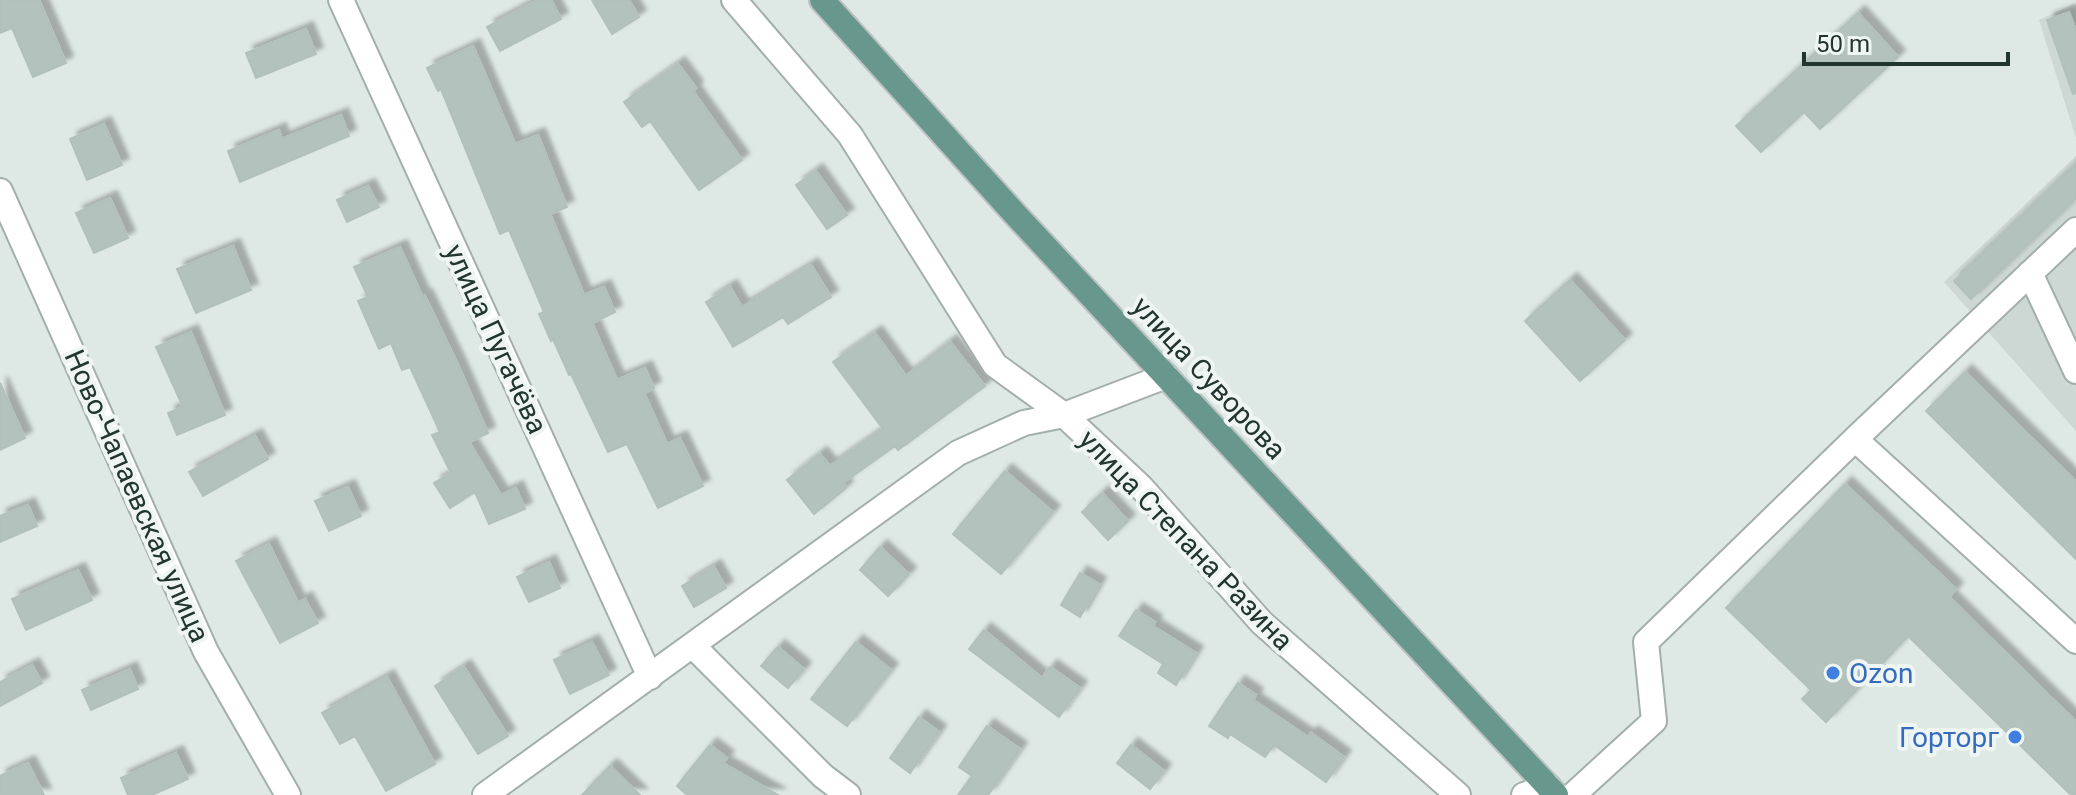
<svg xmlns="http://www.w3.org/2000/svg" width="2076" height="795" viewBox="0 0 2076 795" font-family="Roboto,sans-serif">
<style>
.built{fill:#cdd7d3}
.building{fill:#b4c2bd;stroke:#b2c0bb;stroke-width:2;filter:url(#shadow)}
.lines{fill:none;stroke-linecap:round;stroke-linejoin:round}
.minor-casing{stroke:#a2afaa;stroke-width:28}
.major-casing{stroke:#bdc2c1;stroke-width:28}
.minor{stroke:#fff;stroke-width:24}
.major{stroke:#68988d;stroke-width:24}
.shop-dot{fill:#3f7fe0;stroke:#eef5f2;stroke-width:3}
.labels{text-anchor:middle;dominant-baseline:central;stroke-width:8;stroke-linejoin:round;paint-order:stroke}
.street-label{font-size:28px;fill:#223530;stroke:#eef5f2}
.shop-label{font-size:28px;fill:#366cbe;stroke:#eef5f2;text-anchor:start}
</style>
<defs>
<filter id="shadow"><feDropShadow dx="7" dy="-7" stdDeviation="2" flood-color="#0004"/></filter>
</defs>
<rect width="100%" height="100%" fill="#dee8e4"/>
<path class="built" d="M 2076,3 L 2076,138 L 2039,20 Z
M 2076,156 L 2076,431 L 1944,282 Z"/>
<path class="building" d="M 0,0 L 39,0 L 66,63 L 33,77 L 12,28 L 0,33 Z
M 538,0 L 551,0 L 561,19 L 500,51 L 487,27 Z
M 592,0 L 629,0 L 639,17 L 612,34 Z
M 2069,12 L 2076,31 L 2076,93 L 2073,94 L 2047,20 Z
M 1858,13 L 1898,57 L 1820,129 L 1804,112 L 1761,152 L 1736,126 Z
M 306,29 L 316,54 L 256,78 L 246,53 Z
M 473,46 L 515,144 L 538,135 L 567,207 L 550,214 L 584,295 L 604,287 L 615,312 L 592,323 L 617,380 L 645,368 L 654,388 L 644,393 L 667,444 L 680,438 L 703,486 L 658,508 L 627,444 L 608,452 L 571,374 L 569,375 L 553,339 L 551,341 L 539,314 L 544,312 L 509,230 L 500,234 L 441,89 L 438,91 L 427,68 Z
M 678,64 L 696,88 L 693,91 L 742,160 L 699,190 L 650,121 L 642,127 L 624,102 Z
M 341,115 L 349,136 L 240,182 L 228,151 L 279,130 L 282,139 Z
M 104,124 L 122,165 L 87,180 L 70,139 Z
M 2076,164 L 2076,198 L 1971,299 L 1954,281 Z
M 816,171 L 847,215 L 827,229 L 796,185 Z
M 368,186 L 379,207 L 347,222 L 337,200 Z
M 110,198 L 128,238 L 94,253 L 76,213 Z
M 233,246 L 251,290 L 196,313 L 177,269 Z
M 400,247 L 423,298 L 425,296 L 459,367 L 488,433 L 469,442 L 501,495 L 516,488 L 525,509 L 489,524 L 475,492 L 450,508 L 434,483 L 451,473 L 432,435 L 440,432 L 410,367 L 402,370 L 391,343 L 379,349 L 358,301 L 368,297 L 354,267 Z
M 811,265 L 831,297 L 788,324 L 783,317 L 733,347 L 706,302 L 730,287 L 742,307 Z
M 1570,280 L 1625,340 L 1580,381 L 1525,321 Z
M 191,332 L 225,415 L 177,435 L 168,413 L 183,407 L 156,347 Z
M 875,333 L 906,376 L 950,342 L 985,386 L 898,450 L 895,446 L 843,483 L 846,488 L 814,514 L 787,480 L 820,454 L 830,466 L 883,429 L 833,362 Z
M 1965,372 L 2076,482 L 2076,559 L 1926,411 Z
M 0,383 L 25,438 L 0,450 Z
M 255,436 L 268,459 L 203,496 L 189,472 Z
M 1005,471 L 1053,512 L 1001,574 L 953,534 Z
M 1845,484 L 1956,589 L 1949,597 L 2076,722 L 2076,795 L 2071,795 L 1908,636 L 1826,722 L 1802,699 L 1811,690 L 1726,608 Z
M 348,487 L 361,516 L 329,531 L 315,501 Z
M 1102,493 L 1128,521 L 1108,540 L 1082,512 Z
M 28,505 L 37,526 L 0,542 L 0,516 Z
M 269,544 L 298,603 L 305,599 L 318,623 L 280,643 L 236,561 Z
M 880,547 L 909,574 L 888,596 L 860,570 Z
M 549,562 L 560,588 L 529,602 L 517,577 Z
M 714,567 L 726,588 L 694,607 L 682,586 Z
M 78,570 L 92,600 L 26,630 L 12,599 Z
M 1080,573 L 1099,584 L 1080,617 L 1061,605 Z
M 1136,610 L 1155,622 L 1153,626 L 1196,653 L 1176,685 L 1158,673 L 1163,664 L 1119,636 Z
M 984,630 L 1042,678 L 1050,667 L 1080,688 L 1059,717 L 969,649 Z
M 592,642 L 609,675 L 570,694 L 554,660 Z
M 856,642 L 891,670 L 847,726 L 811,699 Z
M 778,647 L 804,669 L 788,688 L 761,666 Z
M 32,665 L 42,683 L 0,706 L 0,682 Z
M 464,667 L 508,736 L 478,754 L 435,686 Z
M 130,669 L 138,689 L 91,710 L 82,690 Z
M 387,677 L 435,764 L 386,791 L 355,736 L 340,744 L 322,713 Z
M 1238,683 L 1256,695 L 1253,700 L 1308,737 L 1311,733 L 1344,757 L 1326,782 L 1274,745 L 1265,757 L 1230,734 L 1228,738 L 1209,726 Z
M 919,717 L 939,732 L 910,773 L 890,758 Z
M 987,726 L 1020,749 L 988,795 L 958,795 L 972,776 L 959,767 Z
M 710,745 L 727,758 L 723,763 L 778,795 L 687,795 L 677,786 Z
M 1131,745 L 1164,771 L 1150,789 L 1117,763 Z
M 176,753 L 188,779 L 152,795 L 128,795 L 121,778 Z
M 28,763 L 44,795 L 0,795 L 0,776 Z
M 610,766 L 640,795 L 582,795 Z"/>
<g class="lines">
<defs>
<path id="minor" d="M 341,0 L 650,677
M 734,0 L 850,135 L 995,365 L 1064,415 L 1141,487 L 1262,623 L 1458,795
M 0,191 L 206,652 L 288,795
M 2076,230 L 1855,439 L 2076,641
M 2030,273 L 2076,371
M 693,646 L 823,776 L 848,795
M 485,795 L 958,453 L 1024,423 L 1064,415 L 1166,376
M 1524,795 L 1548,786
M 1573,795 L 1654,721 L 1646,642 L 1855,439"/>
<path id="major" d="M 822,0 L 1014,213 L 1556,795"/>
</defs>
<use href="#minor" class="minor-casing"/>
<use href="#major" class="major-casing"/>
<use href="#minor" class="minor"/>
<use href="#major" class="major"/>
</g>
<g class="shop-dot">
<circle cx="1833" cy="673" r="8"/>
<circle cx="2015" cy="737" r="8"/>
</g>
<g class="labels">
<g class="street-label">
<text transform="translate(496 339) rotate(65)">улица Пугачёва</text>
<text transform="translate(1209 378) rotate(47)">улица Суворова</text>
<text transform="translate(137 496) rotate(66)">Ново-Чапаевская улица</text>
<text transform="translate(1186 540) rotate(46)">улица Степана Разина</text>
</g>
<g class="shop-label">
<text x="1849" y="673">Ozon</text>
<text x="1999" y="737" text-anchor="end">Горторг</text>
</g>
</g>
<path d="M1804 52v12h204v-12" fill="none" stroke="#223530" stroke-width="4"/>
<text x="1816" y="52" font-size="24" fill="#223530" stroke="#eef5f2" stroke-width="6" paint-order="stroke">50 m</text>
</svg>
